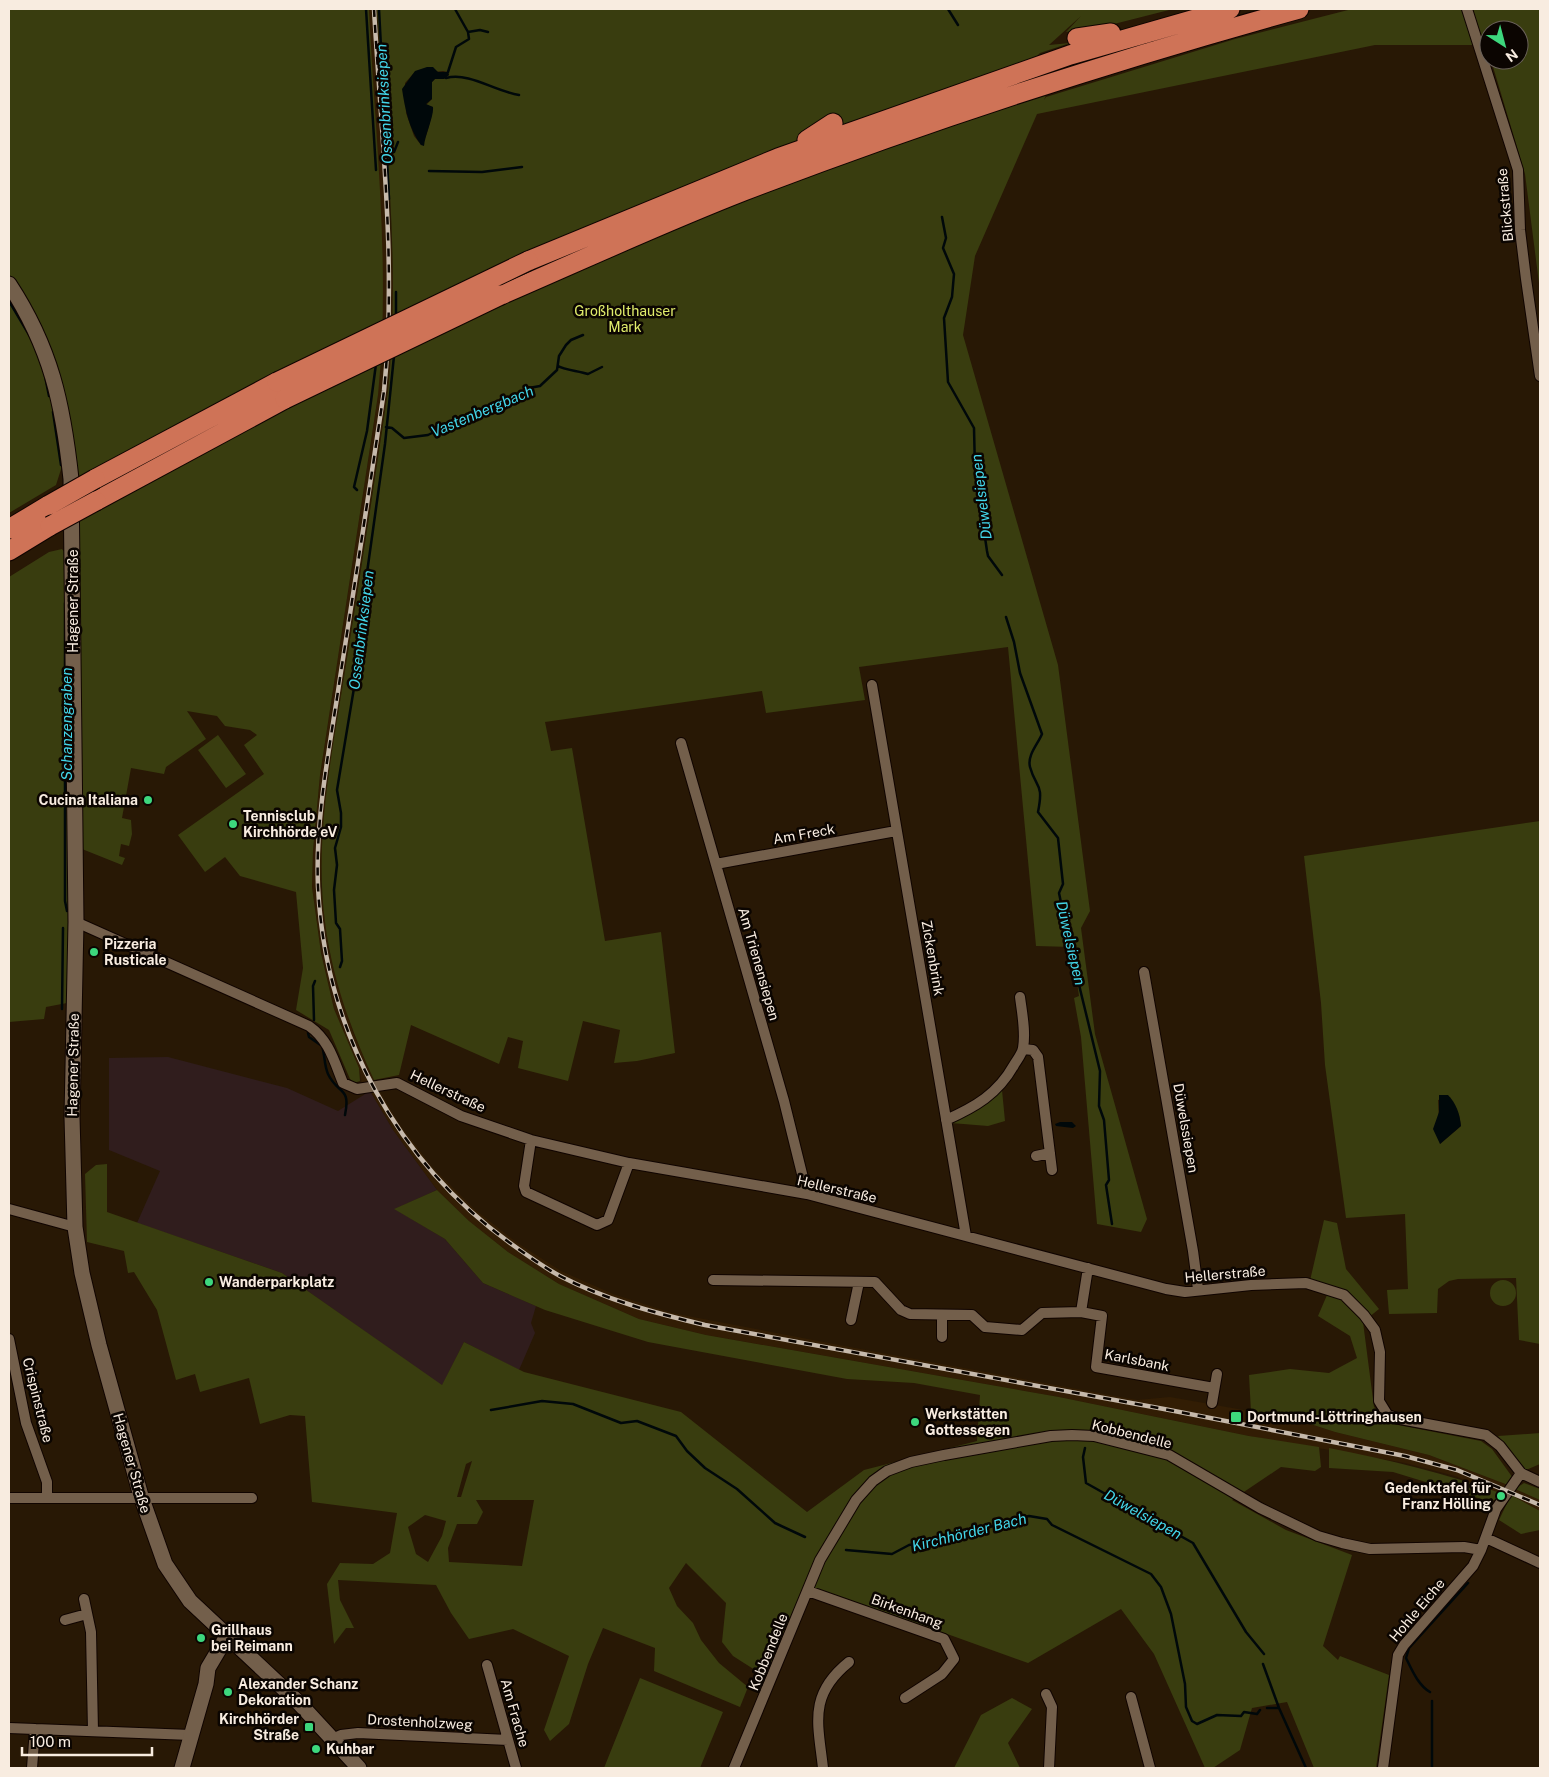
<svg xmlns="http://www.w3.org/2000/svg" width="1549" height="1777" viewBox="0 0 1549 1777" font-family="'Public Sans',sans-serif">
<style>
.built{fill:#321d04}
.industrial{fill:#301d1d}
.green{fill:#393d0f;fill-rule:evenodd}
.water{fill:#00080a}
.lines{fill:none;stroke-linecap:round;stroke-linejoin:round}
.stream{stroke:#00080a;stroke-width:2.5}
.street-casing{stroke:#100400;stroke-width:12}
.secondary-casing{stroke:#100400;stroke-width:17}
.highway-casing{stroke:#100400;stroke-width:21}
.street{stroke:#735f4b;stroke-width:10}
.secondary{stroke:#735f4b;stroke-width:15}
.highway{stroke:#cf7357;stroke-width:19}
.rail-casing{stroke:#c6b9ab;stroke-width:4.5}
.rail{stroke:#0b0501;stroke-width:2.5;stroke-dasharray:8;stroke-linecap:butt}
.highway-bridge-casing{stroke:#100400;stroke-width:21;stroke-linecap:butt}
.highway-bridge{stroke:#cf7357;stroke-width:19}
.poi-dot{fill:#3dd77d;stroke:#0b0501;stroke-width:2}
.labels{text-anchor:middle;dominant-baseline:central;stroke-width:5;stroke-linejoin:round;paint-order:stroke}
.street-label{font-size:14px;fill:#f8ece0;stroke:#0b0501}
.park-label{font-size:14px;fill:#e0ec6b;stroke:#0b0501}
.poi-label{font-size:14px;font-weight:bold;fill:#f8ece0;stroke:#0b0501;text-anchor:start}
.water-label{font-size:15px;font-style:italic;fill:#43d5e8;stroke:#0b0501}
</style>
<rect width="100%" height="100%" fill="#281805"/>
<path class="built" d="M 369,9 L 377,9 L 392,254 L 394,336 L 388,391 L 329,775 L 322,849 L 321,887 L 329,950 L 353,1032 L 374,1080 L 362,1085 L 359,1068 L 334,1009 L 321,953 L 312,887 L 313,850 L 320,775 L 378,395 Z
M 378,1089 L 400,1125 L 432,1167 L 473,1208 L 516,1242 L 561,1271 L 613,1294 L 672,1313 L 855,1348 L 1137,1400 L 1170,1397 L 1295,1419 L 1335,1432 L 1429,1455 L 1508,1485 L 1501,1496 L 1455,1476 L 1405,1463 L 1249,1436 L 1059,1397 L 706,1335 L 639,1319 L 559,1284 L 508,1252 L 469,1221 L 437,1190 L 393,1130 L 370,1091 Z
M 1515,1489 L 1540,1500 L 1540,1511 L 1511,1495 Z"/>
<path class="industrial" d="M 168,1057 L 287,1088 L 338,1111 L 370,1091 L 393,1130 L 437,1190 L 395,1209 L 445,1239 L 483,1283 L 536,1306 L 531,1323 L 535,1333 L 519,1370 L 464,1342 L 442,1386 L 282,1273 L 137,1223 L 160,1171 L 109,1150 L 109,1058 Z"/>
<path class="green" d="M 9,9 L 369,9 C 375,137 391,267 378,395 L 320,775 L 313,850 L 312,887 L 321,953 L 334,1009 L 359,1068 L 360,1081 L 354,1083 L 350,1079 L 329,1030 L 296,1010 L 303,968 L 296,892 L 240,876 L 225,857 L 205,872 L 178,835 L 264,774 L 244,745 L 257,735 L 250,730 L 225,726 L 217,716 L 187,711 L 206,739 L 166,767 L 164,774 L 131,768 L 122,818 L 131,820 L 132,834 L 129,846 L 121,844 L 119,856 L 125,858 L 122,865 L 82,849 L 74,546 L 59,401 L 9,280 Z
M 377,9 L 1173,9 L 1114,24 L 1066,32 L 1081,16 L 1049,45 L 1070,43 L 1040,53 L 1033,60 L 1049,88 L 1044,100 L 1046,97 L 1235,39 L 1352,9 L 1540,9 L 1540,291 L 1525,174 L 1491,60 L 1519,60 L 1519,30 L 1489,30 L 1489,50 L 1488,45 L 1375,45 L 1037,114 L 975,256 L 963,335 L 1058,665 L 1090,911 L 1081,928 L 1095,1034 L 1147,1219 L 1141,1232 L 1097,1224 L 1081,1037 L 1074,998 L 1079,996 L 1072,947 L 1036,946 L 1008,647 L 859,667 L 865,700 L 766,713 L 762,691 L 545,722 L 551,751 L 572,748 L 605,941 L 661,932 L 675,1053 L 637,1061 L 614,1063 L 620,1030 L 583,1021 L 568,1081 L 518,1068 L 523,1041 L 508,1037 L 499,1064 L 411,1025 L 399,1075 L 374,1080 C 351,1030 332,978 325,922 C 314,838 332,754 345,671 C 360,578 374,485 388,391 C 401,265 385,135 377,9 ZM 443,71 L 448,72 L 449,75 L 444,79 L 435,79 L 432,82 L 432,99 L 426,105 L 433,107 C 432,115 426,142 421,145 L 414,136 L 406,113 L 405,83 L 413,74 Z
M 9,296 L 25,321 L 40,355 L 56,411 L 63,463 L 56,485 L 9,513 Z
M 62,549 L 66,554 L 71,903 L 67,1003 L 46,1007 L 44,1019 L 9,1022 L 9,577 L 49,552 Z
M 218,735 L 246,774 L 226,788 L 198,750 Z
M 1540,821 L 1540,1344 L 1519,1340 L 1516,1278 L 1458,1279 L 1449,1281 L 1438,1289 L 1437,1313 L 1389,1314 L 1387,1290 L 1408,1289 L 1405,1214 L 1346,1218 L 1325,1065 L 1321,1003 L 1304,856 ZM 1450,1097 L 1459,1115 L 1461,1126 L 1440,1144 L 1438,1100 Z
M 1002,1090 L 1005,1121 L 988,1126 L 951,1123 L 981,1107 Z
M 107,1164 L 107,1212 L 282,1273 L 442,1385 L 464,1342 L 524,1372 L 681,1412 L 807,1512 L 864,1470 L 977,1441 L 980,1395 L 914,1383 L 847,1379 L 648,1342 L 545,1310 L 483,1283 L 445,1239 L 394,1209 L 437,1190 L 469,1221 L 508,1252 L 559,1284 L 639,1319 L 706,1335 L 1059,1397 L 1249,1436 L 1319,1447 L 1321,1467 L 1315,1471 L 1281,1467 L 1232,1500 L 1286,1530 L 1352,1555 L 1323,1646 L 1338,1660 L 1340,1656 L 1389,1675 L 1376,1768 L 1314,1768 L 1287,1702 L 1252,1708 L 1240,1750 L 1213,1768 L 1205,1768 L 1154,1654 L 1121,1609 L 1028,1663 L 950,1635 L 804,1588 L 766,1677 L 733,1656 L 722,1642 L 726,1603 L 686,1563 L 669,1588 L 677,1606 L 693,1623 L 701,1640 L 719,1663 L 748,1687 L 740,1707 L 654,1671 L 655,1648 L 603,1628 L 588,1664 L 569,1724 L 550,1741 L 544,1730 L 569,1656 L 513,1629 L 469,1639 L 451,1613 L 436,1585 L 338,1580 L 340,1600 L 354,1628 L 346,1628 L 334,1644 L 327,1584 L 340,1563 L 373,1564 L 390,1553 L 397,1513 L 312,1502 L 305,1416 L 290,1415 L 260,1424 L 249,1378 L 200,1392 L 195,1374 L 176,1380 L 157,1310 L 134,1272 L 128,1273 L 124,1251 L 87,1242 L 85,1174 L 96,1165 ZM 472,1461 L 461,1497 L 457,1497 L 466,1464 ZM 476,1500 L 534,1500 L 522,1566 L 449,1562 L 448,1548 L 457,1524 L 477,1524 L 483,1512 ZM 425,1515 L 446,1521 L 442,1536 L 428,1562 L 416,1554 L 408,1527 Z
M 1324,1220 L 1337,1223 L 1346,1269 L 1379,1309 L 1363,1322 L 1374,1407 L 1393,1424 L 1481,1441 L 1492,1449 L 1513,1478 L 1508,1485 L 1429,1455 L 1335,1432 L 1295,1419 L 1251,1412 L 1249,1375 L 1290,1369 L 1329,1373 L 1357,1358 L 1350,1336 L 1318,1316 L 1327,1295 L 1309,1285 Z
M1490 1293a13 13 0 1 1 26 0a13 13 0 1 1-26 0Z
M 1540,1433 L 1540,1464 L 1526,1470 L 1498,1436 Z
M 1329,1448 C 1389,1460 1446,1473 1503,1494 L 1491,1502 L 1393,1472 L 1329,1468 Z
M 1524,1483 L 1540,1489 L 1540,1500 L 1515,1489 Z
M 1511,1495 L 1540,1511 L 1540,1530 L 1521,1534 L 1499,1520 Z
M 640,1678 L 723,1712 L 700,1768 L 604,1768 Z
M 1012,1698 L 1032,1709 L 1008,1743 L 1020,1768 L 954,1768 L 981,1715 Z"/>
<path class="water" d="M 427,67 L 433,67 L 438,72 L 448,72 L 449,75 L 444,79 L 435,79 L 432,82 L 432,99 L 426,104 L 433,107 C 434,116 425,135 424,146 L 421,145 C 409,129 405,109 402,89 L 415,71 Z
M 1439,1095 L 1448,1095 C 1456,1103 1460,1114 1461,1126 L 1440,1144 L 1433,1129 L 1439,1112 Z
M 1060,1122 L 1072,1122 L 1076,1126 L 1073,1128 L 1056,1126 L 1055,1124 Z"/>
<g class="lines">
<path class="stream" d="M 366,9 L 376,170
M 379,9 L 389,199
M 948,9 L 958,25
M 468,32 L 480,30 L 488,32
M 448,72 L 456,47 L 469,39 L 468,32 L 455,9
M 446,78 C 470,72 494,91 519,95
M 387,152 L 394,152 L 398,142
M 429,171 L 482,172 L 522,167
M 942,217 L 946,238 L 943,248 L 954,274 L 952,297 L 944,318 L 948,382 L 974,428 L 975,470 L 987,551 L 988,556 L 1002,575
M 396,292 L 396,318
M 9,301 L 31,338
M 558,366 C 564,370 580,371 588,374 L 602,367
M 45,376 L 49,396
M 53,412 L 61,465
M 386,427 L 392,428 L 404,438 L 428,435 L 477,411 L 491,409 L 529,388 L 540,386 L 557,370 L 559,356 L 566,345 L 571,340 L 583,335
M 357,490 L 354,487 L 367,431 L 376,364
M 65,603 L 65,901 L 67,911
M 1006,617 L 1014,642 L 1020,673 L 1042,734 C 1038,744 1027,755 1030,767 C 1036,789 1044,782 1038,812 L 1058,838 L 1063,884 L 1059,893 L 1072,956 L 1100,1071 L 1099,1106 L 1104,1120 L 1109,1180 L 1106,1185 L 1112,1224
M 340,967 L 342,961 L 340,929 L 336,923 L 334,890 L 337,865 L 335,848 L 341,827 L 341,813 L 337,790 L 357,670 L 358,637 L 385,444 L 394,356
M 62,1009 L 63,928
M 314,1020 L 313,986 L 315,981
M 308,1033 L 309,1037 L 322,1046 C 325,1055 324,1065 328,1074 C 338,1095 351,1086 345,1115
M 491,1410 L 542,1401 L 573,1404 L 621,1423 L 637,1421 L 676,1436 L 687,1451 L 705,1468 L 737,1489 L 775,1523 L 805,1537
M 1085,1448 L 1083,1457 L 1086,1483 L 1193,1543 L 1246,1632 L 1264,1654
M 846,1550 L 892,1554 L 909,1545 L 954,1537 L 1029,1516 L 1047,1519 L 1052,1525 L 1151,1574 L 1161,1587 L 1171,1614 L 1185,1684 L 1186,1707 L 1192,1721 L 1197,1724 L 1217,1715 L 1241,1716 L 1244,1712 L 1257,1714 L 1260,1710
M 1263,1664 L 1279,1708
M 1430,1692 C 1418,1685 1412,1670 1406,1658 L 1409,1648 L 1468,1583
M 1432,1701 L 1432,1768
M 1267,1708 L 1279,1708 L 1306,1768"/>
<defs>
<path id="street" d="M 1467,9 L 1518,170 L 1520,230 L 1526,279 L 1540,376
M 872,685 L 966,1236
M 681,743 L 784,1101 L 807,1194
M 716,864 L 896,831
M 76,922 L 309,1026 C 329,1040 334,1061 343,1083 L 357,1089 L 397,1083 L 461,1116 L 531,1140 L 629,1163 L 807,1194 L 1166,1289 L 1185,1292 L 1251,1285 L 1306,1283 L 1344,1295 L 1364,1315 L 1375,1330 L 1380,1352 L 1379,1401 L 1387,1414 L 1395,1418 L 1486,1435 L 1500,1446 L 1521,1473 L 1540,1482
M 1144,972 L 1193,1251 L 1198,1289
M 1023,1049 L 1033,1050 L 1038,1057 L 1052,1170
M 946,1120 C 975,1107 998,1094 1014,1065 C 1017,1060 1022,1054 1023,1048 C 1026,1032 1022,1013 1020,997
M 531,1140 L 524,1186 L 526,1192 L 597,1225 L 608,1220 L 629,1163
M 1036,1156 L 1050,1153
M 9,1209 L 75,1227
M 713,1280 L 875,1282 L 901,1310 L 910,1314 L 972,1315 L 985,1327 L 1022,1330 L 1042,1313 L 1081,1312 L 1102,1316 L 1096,1367 L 1214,1388
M 1081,1312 L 1088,1268
M 851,1320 L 859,1282
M 942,1337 L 942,1315
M 9,1339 L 26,1423 L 47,1482 L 47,1497
M 1212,1403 L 1217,1374
M 9,1498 L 252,1498
M 1486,1538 L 1540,1563
M 808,1591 L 944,1639 L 954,1659 L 942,1674 L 905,1698
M 84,1599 L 91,1632 L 93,1731
M 65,1620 L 87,1614
M 487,1665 L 516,1768
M 1046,1694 L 1052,1707 L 1049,1768
M 1131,1697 L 1150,1768
M 9,1728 L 191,1735
M 332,1739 L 341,1735 L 358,1733 L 508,1740
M 32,1768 L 35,1729
M 734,1768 L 820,1560 L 856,1500 L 873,1481 L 887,1471 L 911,1462 L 944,1455 L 1051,1436 L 1072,1435 L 1094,1436 L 1169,1455 L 1260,1508 L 1318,1536 L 1342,1543 L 1370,1549 L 1464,1547 L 1481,1550
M 823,1768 C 818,1723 808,1695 849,1662
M 1383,1768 L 1398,1655 L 1404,1645 L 1473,1566 L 1481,1550 L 1496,1509 L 1521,1473"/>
<path id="secondary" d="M 9,284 C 51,348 63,404 71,479 L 76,922 L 72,1117 L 75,1227 L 82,1273 L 99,1345 L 141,1496 L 165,1564 L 190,1601 L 299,1703 L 359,1768
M 182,1768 L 206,1684 L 208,1668 L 227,1636"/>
<path id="highway" d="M 1077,38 L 1111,33
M 807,140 L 833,123
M 528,261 L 778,158 L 1070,55 L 1230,9
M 501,295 C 582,260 662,223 744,191 C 926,121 1111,61 1299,9
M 95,479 L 277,382
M 96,501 L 285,399
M 9,529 L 49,505
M 9,551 L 50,526"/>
</defs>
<use href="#street" class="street-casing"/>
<use href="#secondary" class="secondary-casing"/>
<use href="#highway" class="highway-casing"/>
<use href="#street" class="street"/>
<use href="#secondary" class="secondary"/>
<use href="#highway" class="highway"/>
<defs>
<path id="rail" d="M 374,9 C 381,135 397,264 384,391 C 370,487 355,582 340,678 C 330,747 315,817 318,887 C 325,1032 398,1165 517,1248 C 531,1258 545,1268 560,1276 C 606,1300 655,1313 705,1325 L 1164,1409 L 1405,1456 L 1457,1470 L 1540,1505"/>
</defs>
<use href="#rail" class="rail-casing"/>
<use href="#rail" class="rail"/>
<defs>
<path id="highway-bridge" d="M 277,382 L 528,261
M 285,399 L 501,295
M 49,505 L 95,479
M 50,526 L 96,501"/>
</defs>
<use href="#highway-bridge" class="highway-bridge-casing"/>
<use href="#highway-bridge" class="highway-bridge"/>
</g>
<g class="poi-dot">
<circle cx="148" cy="800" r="5"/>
<circle cx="233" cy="824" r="5"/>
<circle cx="94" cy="952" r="5"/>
<circle cx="209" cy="1282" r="5"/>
<rect x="1230" y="1411" width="12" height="12" rx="2.5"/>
<circle cx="915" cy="1422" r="5"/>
<circle cx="1501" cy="1496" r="5"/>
<circle cx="201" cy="1638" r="5"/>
<circle cx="228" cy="1692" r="5"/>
<rect x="304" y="1722" width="10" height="10" rx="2.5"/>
<circle cx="316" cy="1749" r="5"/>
</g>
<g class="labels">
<g class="street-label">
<text transform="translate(1505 205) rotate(-95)">Blickstraße</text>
<text transform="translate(73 601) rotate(-90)">Hagener Straße</text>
<text transform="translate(804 834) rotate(-10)">Am Freck</text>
<text transform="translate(933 958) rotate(80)">Zickenbrink</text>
<text transform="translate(759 964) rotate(74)">Am Trienensiepen</text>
<text transform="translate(73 1065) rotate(-89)">Hagener Straße</text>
<text transform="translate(448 1091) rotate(25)">Hellerstraße</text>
<text transform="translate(1186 1128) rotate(80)">Düwelssiepen</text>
<text transform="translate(837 1189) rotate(13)">Hellerstraße</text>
<text transform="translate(1225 1274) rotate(-5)">Hellerstraße</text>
<text transform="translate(1137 1360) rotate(11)">Karlsbank</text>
<text transform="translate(38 1400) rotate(76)">Crispinstraße</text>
<text transform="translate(1132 1434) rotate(14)">Kobbendelle</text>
<text transform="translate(132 1463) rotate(74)">Hagener Straße</text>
<text transform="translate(1417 1610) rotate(-50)">Hohle Eiche</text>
<text transform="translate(907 1611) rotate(20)">Birkenhang</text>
<text transform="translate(768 1652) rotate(-68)">Kobbendelle</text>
<text transform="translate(515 1713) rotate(74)">Am Frache</text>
<text transform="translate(420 1722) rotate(3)">Drostenholzweg</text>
</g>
<g class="park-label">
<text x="625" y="311">Großholthauser<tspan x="625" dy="16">Mark</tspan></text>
</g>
<g class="poi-label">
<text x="138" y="800" text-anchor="end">Cucina Italiana</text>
<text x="243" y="816">Tennisclub<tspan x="243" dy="16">Kirchhörde eV</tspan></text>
<text x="104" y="944">Pizzeria<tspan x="104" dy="16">Rusticale</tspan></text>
<text x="219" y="1282">Wanderparkplatz</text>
<text x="925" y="1414">Werkstätten<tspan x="925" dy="16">Gottessegen</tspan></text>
<text x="1247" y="1417">Dortmund-Löttringhausen</text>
<text x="1491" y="1488" text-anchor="end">Gedenktafel für<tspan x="1491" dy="16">Franz Hölling</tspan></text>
<text x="211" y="1630">Grillhaus<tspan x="211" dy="16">bei Reimann</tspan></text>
<text x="238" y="1684">Alexander Schanz<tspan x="238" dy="16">Dekoration</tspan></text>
<text x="299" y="1719" text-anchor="end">Kirchhörder<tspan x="299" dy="16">Straße</tspan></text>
<text x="326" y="1749">Kuhbar</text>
</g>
<g class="water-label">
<text transform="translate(384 104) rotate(-93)">Ossenbrinksiepen</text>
<text transform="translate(482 411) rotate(-23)">Vastenbergbach</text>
<text transform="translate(981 497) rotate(-97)">Düwelsiepen</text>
<text transform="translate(361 630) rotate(-83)">Ossenbrinksiepen</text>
<text transform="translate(66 724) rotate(-90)">Schanzengraben</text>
<text transform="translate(1071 943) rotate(77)">Düwelsiepen</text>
<text transform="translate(1143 1514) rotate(29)">Düwelsiepen</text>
<text transform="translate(969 1532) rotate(-14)">Kirchhörder Bach</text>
</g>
</g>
<rect width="1549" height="1777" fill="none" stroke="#f8ece0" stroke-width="20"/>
<g transform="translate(1504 45) rotate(144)"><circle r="24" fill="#0b0501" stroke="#6a615a"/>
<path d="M0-4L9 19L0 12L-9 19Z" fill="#3dd77d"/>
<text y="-8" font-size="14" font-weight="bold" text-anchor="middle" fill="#f8ece0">N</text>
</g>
<path d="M22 1747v8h130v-8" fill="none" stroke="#f8ece0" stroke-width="2.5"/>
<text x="30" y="1747" font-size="15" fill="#f8ece0" stroke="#0b0501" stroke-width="4" paint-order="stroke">100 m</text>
</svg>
